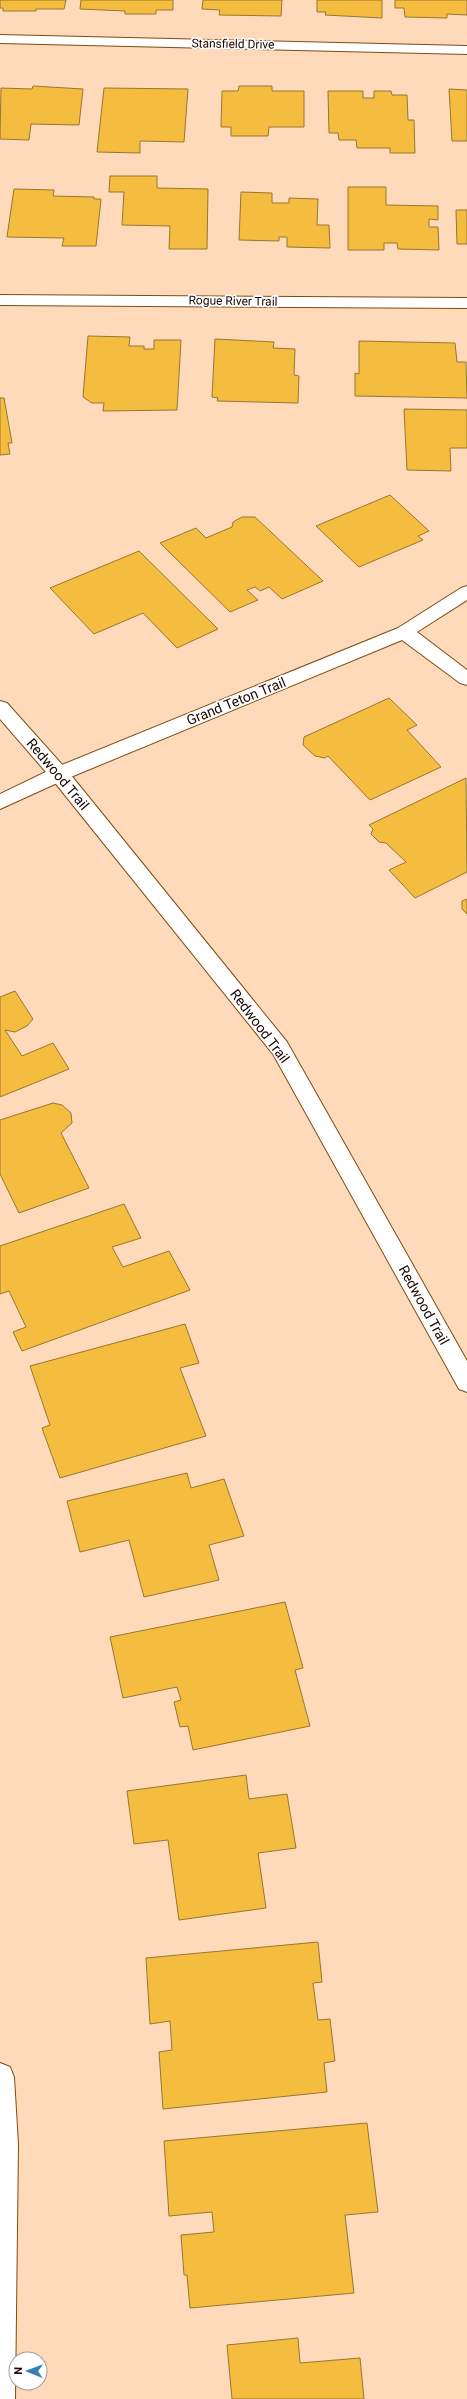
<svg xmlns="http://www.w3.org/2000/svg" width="467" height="2399" viewBox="0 0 467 2399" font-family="Roboto,sans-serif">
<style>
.building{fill:#f4bd40;stroke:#98772f}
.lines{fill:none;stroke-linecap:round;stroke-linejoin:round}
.minor-casing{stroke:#7f4c10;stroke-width:2}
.tertiary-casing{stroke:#7f4c10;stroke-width:2}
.minor{fill:#fff;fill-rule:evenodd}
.tertiary{fill:#fff;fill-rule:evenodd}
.labels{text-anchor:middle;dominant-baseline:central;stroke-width:3.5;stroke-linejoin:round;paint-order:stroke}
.far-street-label{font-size:12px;fill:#1a0600;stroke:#fff}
.street-label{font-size:14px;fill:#1a0600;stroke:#fff}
</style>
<rect width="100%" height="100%" fill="#fedaba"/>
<path class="building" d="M 0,0 L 66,0 L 64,9 L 36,9 L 36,11 L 3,11 L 3,8 L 0,8 Z
M 81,0 L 173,0 L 173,10 L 156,10 L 156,14 L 125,14 L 125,11 L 80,9 Z
M 203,0 L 282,0 L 281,16 L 219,15 L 220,10 L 202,9 Z
M 317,0 L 382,0 L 382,18 L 325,15 L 326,12 L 317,12 Z
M 395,0 L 467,0 L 467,15 L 447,14 L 447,18 L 405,17 L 404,8 L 395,8 Z
M 33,86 L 83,89 L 79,125 L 31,124 L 29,140 L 0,139 L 1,88 L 32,89 Z
M 239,86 L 272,86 L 272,91 L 304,91 L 304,127 L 269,127 L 268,136 L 231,136 L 231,127 L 221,127 L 222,91 L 238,91 Z
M 104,88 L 188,89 L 184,142 L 140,141 L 140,153 L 97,152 Z
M 449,89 L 467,90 L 467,141 L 452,141 Z
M 328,91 L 363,91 L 363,98 L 374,98 L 374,91 L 391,91 L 392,95 L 407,95 L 408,120 L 414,120 L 415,153 L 390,153 L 390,148 L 357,148 L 356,140 L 339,140 L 338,133 L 329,133 Z
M 110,176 L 157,176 L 157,188 L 208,189 L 207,249 L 169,249 L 170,226 L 122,225 L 124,192 L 109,192 Z
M 348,187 L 386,187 L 386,205 L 438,206 L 438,220 L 429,219 L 429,227 L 438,227 L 439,250 L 398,249 L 397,243 L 384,243 L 384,250 L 348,250 Z
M 14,189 L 54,190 L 53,196 L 94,197 L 94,199 L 101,199 L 96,246 L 62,246 L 64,238 L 7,237 Z
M 241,192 L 272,193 L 272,203 L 289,203 L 289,198 L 318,199 L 317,225 L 329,225 L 330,248 L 287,247 L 287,237 L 279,237 L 279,241 L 239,240 Z
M 456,210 L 467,210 L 467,244 L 457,244 Z
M 88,336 L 130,337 L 129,346 L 144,346 L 144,349 L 154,349 L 154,340 L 181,340 L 177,410 L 103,411 L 104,403 L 92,403 L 83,397 Z
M 215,339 L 274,342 L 273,348 L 295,349 L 294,375 L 299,376 L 298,403 L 217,401 L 218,398 L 212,397 Z
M 359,341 L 455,343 L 457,362 L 466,362 L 467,398 L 355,396 L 355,373 L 359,374 Z
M 0,398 L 4,398 L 12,443 L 8,443 L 10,454 L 0,455 Z
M 404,409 L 467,410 L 467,448 L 450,448 L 451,471 L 407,470 Z
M 390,495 L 429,531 L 418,536 L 423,540 L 359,567 L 316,526 Z
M 242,517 L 255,517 L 323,581 L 282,599 L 269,587 L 260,591 L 255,587 L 247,590 L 258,600 L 230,612 L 160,543 L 196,528 L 206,538 L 232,527 L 233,522 Z
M 139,551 L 218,629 L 177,648 L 143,613 L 94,634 L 50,588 Z
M 389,698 L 417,725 L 407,730 L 441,767 L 370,800 L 328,756 L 325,758 L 315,756 L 303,745 L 304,737 Z
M 466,778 L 467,872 L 415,898 L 389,870 L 406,862 L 386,843 L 379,842 L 371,834 L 373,829 L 369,825 Z
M 467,899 L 467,914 L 462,909 L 462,901 Z
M 15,991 L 33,1019 L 27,1026 L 15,1032 L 5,1030 L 22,1056 L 53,1043 L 69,1069 L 0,1097 L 0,997 Z
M 53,1103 L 62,1105 L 71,1113 L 72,1123 L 61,1133 L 89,1188 L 19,1213 L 0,1174 L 0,1120 Z
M 124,1204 L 141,1238 L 112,1247 L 123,1267 L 169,1251 L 190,1290 L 22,1351 L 13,1332 L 26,1327 L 9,1291 L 0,1294 L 0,1246 Z
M 185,1324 L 199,1363 L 180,1368 L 206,1436 L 60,1478 L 42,1428 L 50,1425 L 30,1366 Z
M 187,1473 L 191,1488 L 224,1479 L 244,1536 L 209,1545 L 219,1580 L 144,1597 L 129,1540 L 80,1552 L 67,1501 Z
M 285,1602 L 303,1668 L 295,1670 L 310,1726 L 193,1750 L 188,1726 L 180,1727 L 174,1702 L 181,1700 L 177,1687 L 123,1698 L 110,1637 Z
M 246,1775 L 249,1799 L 287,1794 L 296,1848 L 258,1853 L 266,1908 L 179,1920 L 168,1840 L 134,1844 L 127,1791 Z
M 318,1942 L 322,1982 L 313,1983 L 318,2020 L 330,2019 L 335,2061 L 324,2063 L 327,2092 L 163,2109 L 159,2052 L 172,2050 L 170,2021 L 150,2024 L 146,1958 Z
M 367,2123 L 378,2212 L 345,2215 L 354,2293 L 190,2308 L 187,2275 L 184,2275 L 181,2235 L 214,2232 L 212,2212 L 169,2216 L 164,2141 Z
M 298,2338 L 300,2363 L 360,2358 L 364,2399 L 232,2399 L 227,2345 Z"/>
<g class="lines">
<defs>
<path id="minor" d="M 0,35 L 467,46 L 467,54 L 0,43 Z
M 0,295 L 467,298 L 467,308 L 0,305 Z
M 467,586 L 467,600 L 417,632 L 467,670 L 467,685 L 460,683 L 402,640 L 66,779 L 0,809 L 0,794 L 52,769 L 398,628 L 461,588 Z
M 0,2063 L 10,2067 L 14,2077 L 18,2144 L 15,2399 L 0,2399 Z"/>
<path id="tertiary" d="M 0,701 L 7,703 L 66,769 L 287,1042 L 467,1361 L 467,1392 L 459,1389 L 273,1054 L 52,779 L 0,719 Z"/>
</defs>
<use href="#minor" class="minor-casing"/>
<use href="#tertiary" class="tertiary-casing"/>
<use href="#minor" class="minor"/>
<use href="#tertiary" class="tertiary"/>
</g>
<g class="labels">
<g class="far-street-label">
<text transform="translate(233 44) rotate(1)">Stansfield Drive</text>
<text transform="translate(233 301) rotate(1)">Rogue River Trail</text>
</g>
<g class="street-label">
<text transform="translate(236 701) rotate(-22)">Grand Teton Trail</text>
<text transform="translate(58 774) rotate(50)">Redwood Trail</text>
<text transform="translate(260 1026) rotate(53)">Redwood Trail</text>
<text transform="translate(424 1305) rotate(61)">Redwood Trail</text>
</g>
</g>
<g transform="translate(28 2371) rotate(271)"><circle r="19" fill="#ffffff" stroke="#a39b99"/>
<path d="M0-3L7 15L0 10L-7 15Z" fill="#377eb3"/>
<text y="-6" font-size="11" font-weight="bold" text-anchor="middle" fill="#1a0600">N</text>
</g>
</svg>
